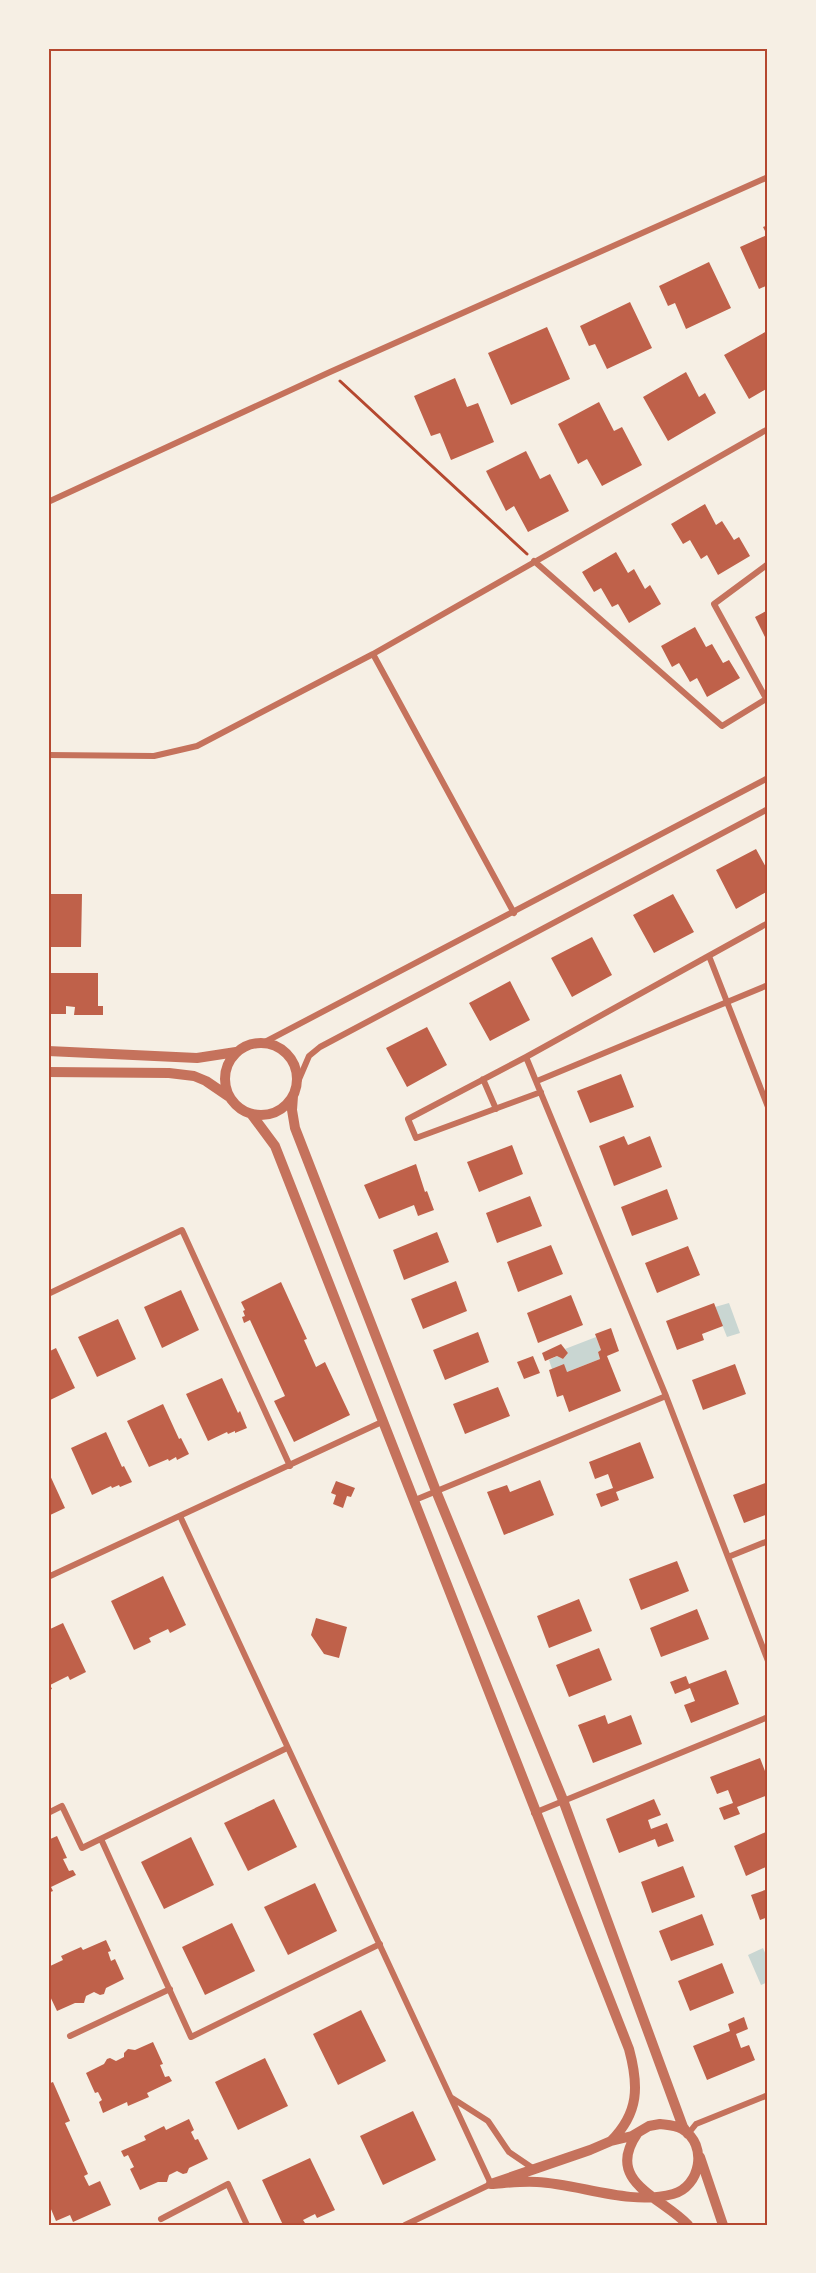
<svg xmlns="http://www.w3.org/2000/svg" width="816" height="2273" viewBox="0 0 816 2273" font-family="'Golos Text',sans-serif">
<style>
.water{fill:#c9d6d2}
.building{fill:#bf614a}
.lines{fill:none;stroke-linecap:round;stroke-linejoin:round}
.path{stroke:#b5482f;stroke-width:3}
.minor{stroke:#c5725c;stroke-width:6}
.tertiary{stroke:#c5725c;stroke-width:10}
.neatline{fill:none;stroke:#b5482f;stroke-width:2}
</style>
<rect width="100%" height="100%" fill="#f6efe4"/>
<path class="water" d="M 729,1303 L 740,1333 L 727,1337 L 715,1307 Z
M 596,1337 L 601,1350 L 598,1352 L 600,1359 L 567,1372 L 552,1369 L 549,1360 L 557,1356 L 563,1359 L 568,1353 L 565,1349 Z
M 763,1948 L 768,1960 L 768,1982 L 761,1985 L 748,1955 Z"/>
<path class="building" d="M 768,225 L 768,285 L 759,289 L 740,247 L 767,235 L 763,227 Z
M 709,262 L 731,308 L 686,329 L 675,303 L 668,306 L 659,286 Z
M 630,302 L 652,348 L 607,369 L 595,344 L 589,346 L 580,326 Z
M 547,327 L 570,379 L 511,405 L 488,353 Z
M 767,331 L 768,388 L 749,399 L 724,355 Z
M 686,372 L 699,397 L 705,393 L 716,413 L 668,441 L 643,397 Z
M 455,378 L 467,407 L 478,403 L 494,442 L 451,460 L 440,433 L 431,436 L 414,396 Z
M 599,402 L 614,431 L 622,427 L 642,465 L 602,486 L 587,459 L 578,464 L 558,424 Z
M 526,451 L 540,479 L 550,474 L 569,511 L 528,532 L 514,506 L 506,511 L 486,471 Z
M 705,504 L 716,525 L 722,521 L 734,540 L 739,537 L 750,556 L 718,575 L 707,555 L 701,559 L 690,540 L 683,544 L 671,524 Z
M 616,552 L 628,573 L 634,569 L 645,589 L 650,585 L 661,604 L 629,623 L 618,604 L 612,607 L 601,588 L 594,592 L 582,572 Z
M 768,610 L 768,643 L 755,617 Z
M 695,627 L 706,647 L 712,644 L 723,663 L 729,660 L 740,678 L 707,697 L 697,678 L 690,682 L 679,663 L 672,667 L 661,646 Z
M 756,849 L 768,871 L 768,891 L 736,909 L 716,870 Z
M 48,894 L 82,894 L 81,947 L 48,947 Z
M 673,894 L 694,932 L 654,953 L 633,915 Z
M 592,937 L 612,975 L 572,997 L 551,958 Z
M 48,973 L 98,973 L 98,1006 L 103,1006 L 103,1015 L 74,1015 L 75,1007 L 66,1006 L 66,1014 L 48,1014 Z
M 510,981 L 530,1020 L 490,1041 L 469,1003 Z
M 427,1027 L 447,1065 L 407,1087 L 386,1048 Z
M 621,1074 L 634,1107 L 590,1123 L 577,1091 Z
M 624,1136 L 628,1145 L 650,1136 L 662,1167 L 614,1186 L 599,1146 Z
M 512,1145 L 523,1174 L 479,1192 L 467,1162 Z
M 416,1164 L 425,1192 L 427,1191 L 434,1210 L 418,1216 L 414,1205 L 379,1219 L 364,1185 Z
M 667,1189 L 678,1219 L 632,1236 L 621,1207 Z
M 530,1196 L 542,1226 L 497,1243 L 486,1213 Z
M 437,1232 L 449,1262 L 404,1280 L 393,1250 Z
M 551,1245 L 563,1274 L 518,1292 L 507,1262 Z
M 688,1246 L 700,1275 L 657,1293 L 645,1263 Z
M 456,1281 L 467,1311 L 423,1329 L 411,1299 Z
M 281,1282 L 307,1339 L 304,1340 L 316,1367 L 325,1362 L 350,1415 L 294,1442 L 274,1401 L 285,1396 L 250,1320 L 244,1323 L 242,1317 L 245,1316 L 243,1311 L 245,1310 L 241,1302 Z
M 181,1290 L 199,1330 L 162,1348 L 144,1307 Z
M 571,1295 L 583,1325 L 538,1343 L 527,1313 Z
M 714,1303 L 723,1326 L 702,1334 L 704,1340 L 677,1350 L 666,1321 Z
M 118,1319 L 136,1359 L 97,1377 L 78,1337 Z
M 611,1328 L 619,1351 L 607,1356 L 621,1391 L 569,1412 L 563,1395 L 557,1397 L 549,1370 L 564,1364 L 567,1372 L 600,1359 L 598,1352 L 601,1350 L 595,1334 Z
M 478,1332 L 489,1362 L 445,1380 L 433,1350 Z
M 561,1344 L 568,1353 L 563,1359 L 557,1356 L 545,1361 L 542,1353 Z
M 56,1348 L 75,1388 L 48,1401 L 48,1352 Z
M 533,1356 L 540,1373 L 524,1379 L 517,1362 Z
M 735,1364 L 746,1394 L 703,1410 L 692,1380 Z
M 222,1378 L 238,1413 L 240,1411 L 247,1428 L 235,1433 L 235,1431 L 228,1434 L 227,1432 L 208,1441 L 186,1394 Z
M 498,1387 L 510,1416 L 465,1434 L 453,1404 Z
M 163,1404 L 179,1439 L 181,1438 L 189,1454 L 177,1460 L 176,1457 L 169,1461 L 168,1459 L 149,1467 L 127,1421 Z
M 106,1432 L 122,1467 L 124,1466 L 132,1482 L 120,1487 L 119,1485 L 112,1488 L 111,1486 L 92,1495 L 71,1448 Z
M 640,1442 L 654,1478 L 616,1492 L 619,1500 L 601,1507 L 596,1494 L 613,1488 L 608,1474 L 595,1479 L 589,1462 Z
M 48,1471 L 65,1508 L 48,1516 Z
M 540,1480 L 554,1515 L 504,1535 L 487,1492 L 507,1485 L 510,1492 Z
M 336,1481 L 355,1488 L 351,1497 L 347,1496 L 343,1508 L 333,1504 L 336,1495 L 331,1493 Z
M 768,1482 L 768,1514 L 744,1523 L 733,1495 Z
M 677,1561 L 689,1591 L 641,1610 L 629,1579 Z
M 163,1576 L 186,1625 L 170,1633 L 168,1629 L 149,1638 L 151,1642 L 134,1650 L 111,1601 Z
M 579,1599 L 592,1631 L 549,1648 L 537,1616 Z
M 697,1609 L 709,1639 L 661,1657 L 650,1628 Z
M 316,1618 L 347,1627 L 339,1658 L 324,1654 L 311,1635 Z
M 63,1623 L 86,1672 L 70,1680 L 68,1676 L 50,1685 L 52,1689 L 48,1690 L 48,1630 Z
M 599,1648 L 612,1680 L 569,1697 L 556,1665 Z
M 726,1670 L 739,1704 L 691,1723 L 684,1705 L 695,1701 L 690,1688 L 675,1694 L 670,1682 L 686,1676 L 689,1684 Z
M 605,1715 L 608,1724 L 631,1715 L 642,1744 L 593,1763 L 578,1725 Z
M 760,1758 L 768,1779 L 768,1795 L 737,1807 L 740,1814 L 724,1820 L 719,1808 L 733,1803 L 728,1790 L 717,1794 L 710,1777 Z
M 274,1799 L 297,1847 L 248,1871 L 224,1823 Z
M 654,1799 L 661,1815 L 648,1820 L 651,1829 L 667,1823 L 674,1841 L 658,1847 L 655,1839 L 619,1853 L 606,1819 Z
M 768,1831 L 768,1866 L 746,1876 L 734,1846 Z
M 57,1836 L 67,1858 L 63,1859 L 69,1871 L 73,1870 L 76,1875 L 51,1887 L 53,1891 L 48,1893 L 48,1840 Z
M 191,1837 L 214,1885 L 164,1909 L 141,1862 Z
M 683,1866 L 695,1897 L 652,1913 L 641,1882 Z
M 315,1883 L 337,1931 L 288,1955 L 264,1907 Z
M 768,1889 L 768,1917 L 760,1920 L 751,1895 Z
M 702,1914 L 714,1945 L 671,1961 L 659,1931 Z
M 232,1923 L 255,1971 L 205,1995 L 182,1947 Z
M 106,1940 L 111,1951 L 108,1952 L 111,1961 L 115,1959 L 124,1979 L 106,1988 L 104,1994 L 100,1995 L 94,1992 L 86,1996 L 84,2003 L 75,2003 L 57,2011 L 48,1992 L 50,1988 L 48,1983 L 48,1967 L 63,1960 L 61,1956 L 81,1947 L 83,1950 Z
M 722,1963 L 734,1993 L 690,2011 L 678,1981 Z
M 361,2010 L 386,2061 L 338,2085 L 313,2034 Z
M 744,2017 L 748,2029 L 736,2034 L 741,2048 L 749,2045 L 755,2060 L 707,2080 L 693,2046 L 730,2031 L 728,2024 Z
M 153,2042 L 163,2064 L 160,2065 L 165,2077 L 169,2076 L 172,2081 L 147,2093 L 149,2097 L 128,2106 L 127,2102 L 103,2113 L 99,2102 L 102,2100 L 98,2092 L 95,2093 L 86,2073 L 104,2064 L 107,2059 L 110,2058 L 116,2061 L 124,2057 L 124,2053 L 128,2049 L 135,2050 Z
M 265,2058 L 288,2106 L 238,2130 L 215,2082 Z
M 53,2082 L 70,2121 L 65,2123 L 88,2174 L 84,2176 L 89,2186 L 100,2181 L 111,2205 L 73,2222 L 70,2215 L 56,2221 L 48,2202 L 48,2084 Z
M 413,2111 L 436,2160 L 383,2185 L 360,2136 Z
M 189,2119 L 194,2130 L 191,2132 L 195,2140 L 198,2139 L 208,2159 L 189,2168 L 187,2173 L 183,2174 L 177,2171 L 169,2175 L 167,2182 L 158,2182 L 140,2190 L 130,2169 L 134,2167 L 128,2155 L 124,2157 L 121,2151 L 146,2140 L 144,2136 L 164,2126 L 166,2130 Z
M 310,2158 L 335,2210 L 317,2218 L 315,2214 L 303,2220 L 305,2223 L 301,2225 L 283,2225 L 262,2180 Z"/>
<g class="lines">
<path class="path" d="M 340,381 L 527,554"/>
<path class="minor" d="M 48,502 L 330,372 L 768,177
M 534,561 L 722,726 L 766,699
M 373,654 L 514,913
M 768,702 L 714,604 L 768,564
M 48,755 L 154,756 L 197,746 L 373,654 L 768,429
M 709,956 L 768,1107
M 263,1043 L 768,778
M 526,1057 L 666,1396 L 768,1661
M 483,1079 L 496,1109
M 537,1081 L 768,985
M 297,1084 L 309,1056 L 320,1047 L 768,809
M 541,1092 L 416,1138 L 408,1119 L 526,1057 L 768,923
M 48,1294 L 182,1230 L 290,1466
M 415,1500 L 666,1396
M 180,1516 L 491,2184 L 405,2225
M 728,1557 L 768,1541
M 48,1577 L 384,1421
M 48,1813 L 62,1806 L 82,1848 L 287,1748
M 534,1813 L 768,1717
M 101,1839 L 191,2037 L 380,1944
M 70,2036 L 170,1989
M 452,2098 L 488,2121 L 509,2152 L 534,2169
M 688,2134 L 696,2124 L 768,2095
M 161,2219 L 228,2184 L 247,2225"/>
<path class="tertiary" d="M225 1079a36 36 0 1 1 72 0a36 36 0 1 1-72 0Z
M 48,1051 L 197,1058 L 236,1052
M 48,1072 L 169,1073 L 194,1076 L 206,1081 L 228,1096
M 293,1096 L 292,1110 L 295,1128 L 436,1491 L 563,1800 L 683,2127 L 688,2134
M 252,1115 L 275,1146 C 394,1447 509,1749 629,2049 C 639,2086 639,2113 611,2141
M 660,2124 C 668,2125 675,2125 682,2129 C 709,2145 700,2187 673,2194 C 630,2206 580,2184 537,2182 C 522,2181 506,2183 491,2184 L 590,2150 L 611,2141 L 632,2136 L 649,2126 Z
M 637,2134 C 604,2182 662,2197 688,2225
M 700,2157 L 723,2225"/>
</g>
<rect width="816" height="2273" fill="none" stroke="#f6efe4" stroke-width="99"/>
<rect x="50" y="50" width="716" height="2174" class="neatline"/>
</svg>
